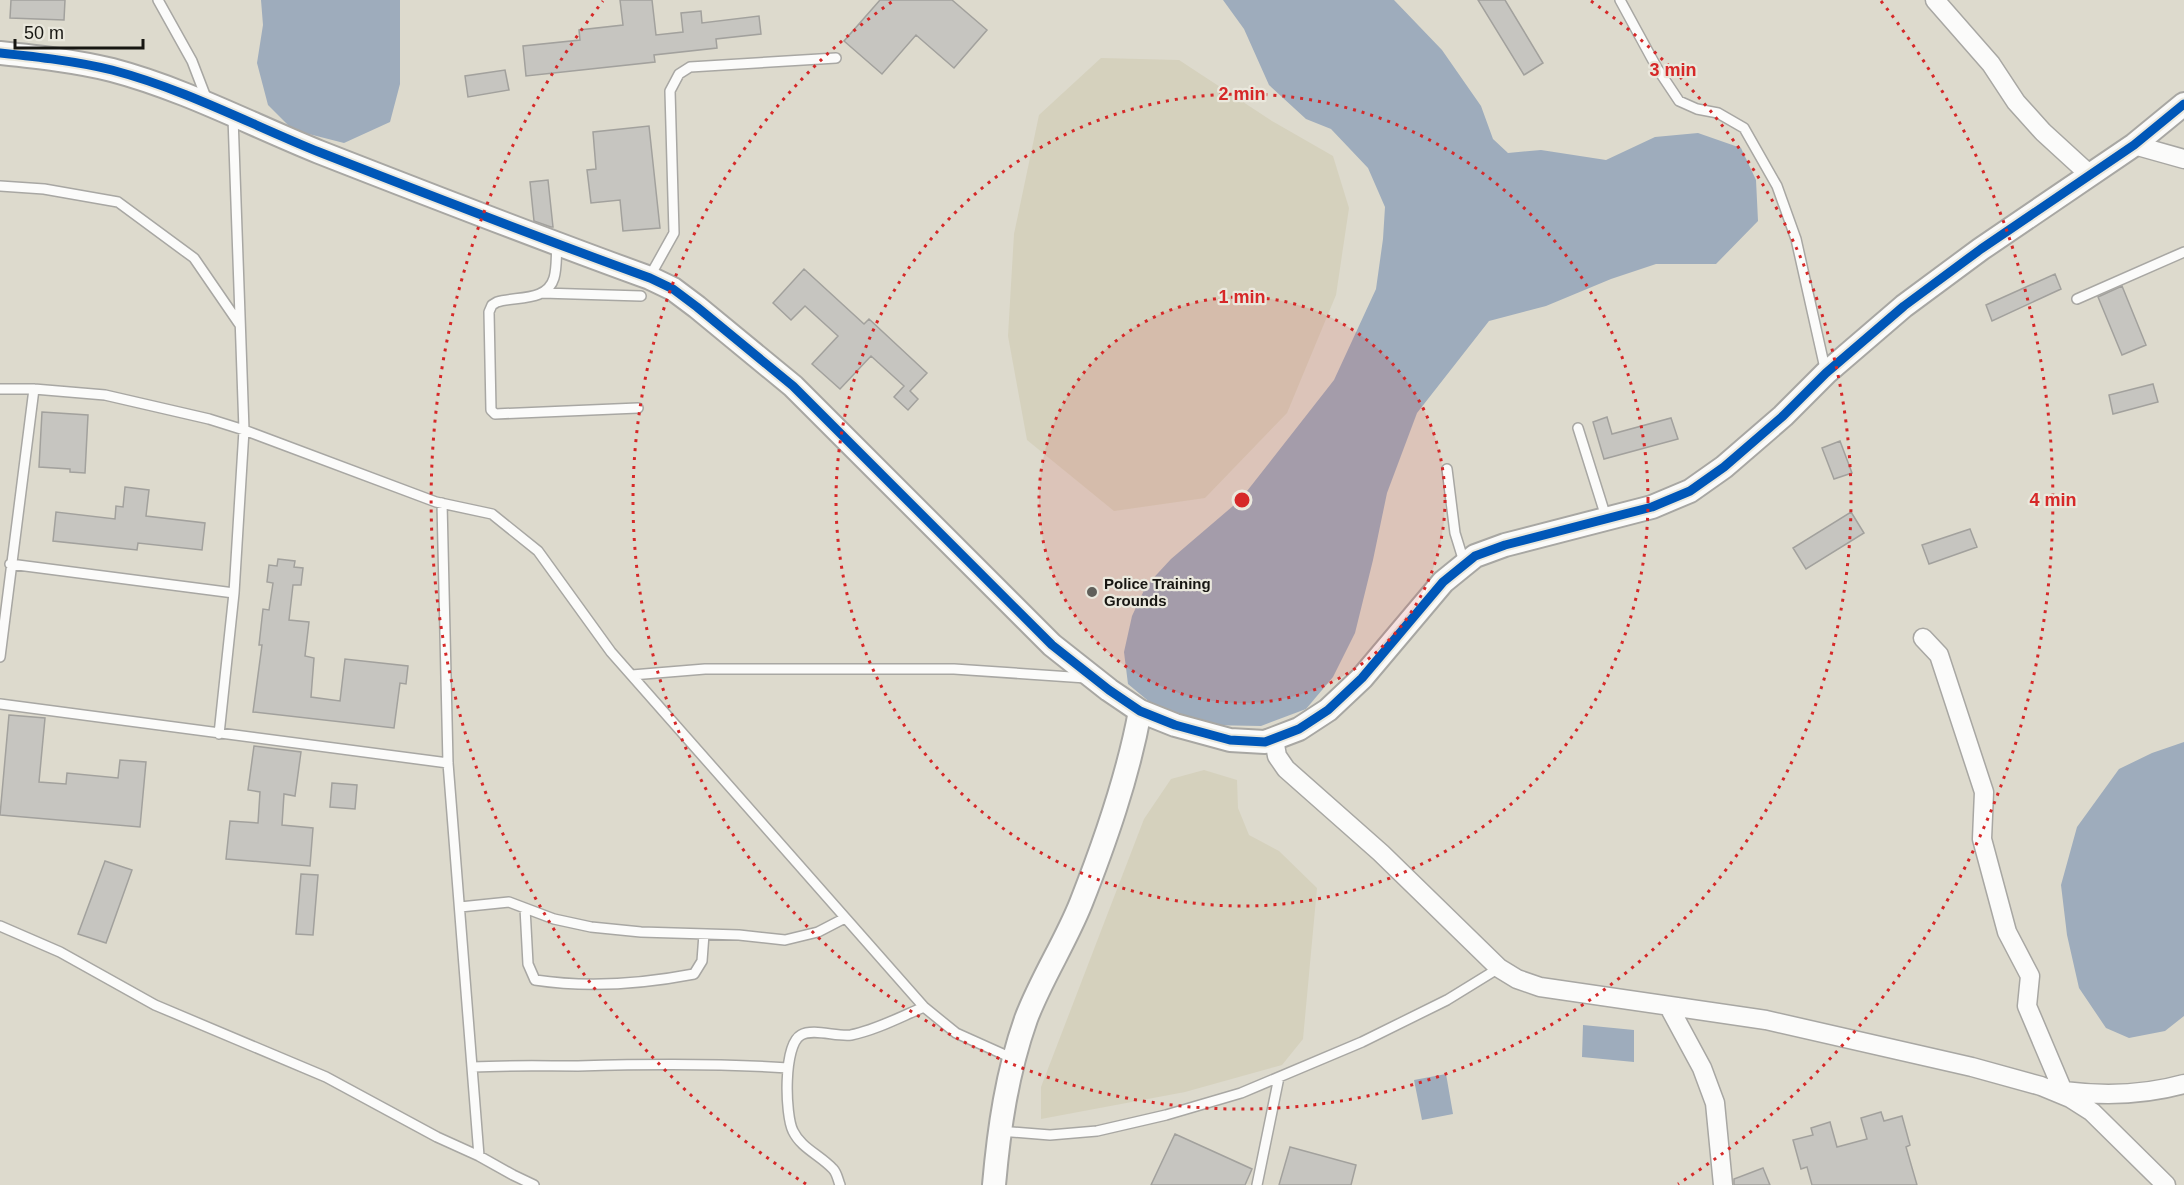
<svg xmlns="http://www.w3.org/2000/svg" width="2184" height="1185" viewBox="0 0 2184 1185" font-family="Arial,sans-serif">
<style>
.built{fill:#dddacd}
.green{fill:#d5d1bd}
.water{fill:#9eacbc}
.building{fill:#c6c5c0;stroke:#a2a19d;stroke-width:1.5}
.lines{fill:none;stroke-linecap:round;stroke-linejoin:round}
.service-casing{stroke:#a8a7a3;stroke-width:12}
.minor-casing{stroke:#a8a7a3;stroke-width:21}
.tertiary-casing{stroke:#a8a7a3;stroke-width:26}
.service{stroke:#fbfbfa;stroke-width:9}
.minor{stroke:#fbfbfa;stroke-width:18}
.tertiary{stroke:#fbfbfa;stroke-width:22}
.cycleway-casing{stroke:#eae8dd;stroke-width:13}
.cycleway{stroke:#0057b8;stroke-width:9}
.ring{fill:none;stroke:#d62828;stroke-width:3;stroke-dasharray:3 6}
.poi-dot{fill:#605f5a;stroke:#eae8dd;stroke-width:2}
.labels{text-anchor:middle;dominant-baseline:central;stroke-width:4.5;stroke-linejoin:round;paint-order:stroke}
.poi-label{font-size:15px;font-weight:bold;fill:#171612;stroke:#eae8dd;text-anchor:start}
.centre{fill:#d62828;stroke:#eae8dd;stroke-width:3}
.ring-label{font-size:18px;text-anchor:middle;font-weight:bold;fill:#d62828;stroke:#eae8dd;stroke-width:4.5;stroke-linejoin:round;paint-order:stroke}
</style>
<rect width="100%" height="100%" fill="#e7e6e0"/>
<path class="built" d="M 0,0 L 2184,0 L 2184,1185 L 0,1185 Z"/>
<path class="green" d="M 1101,58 L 1179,60 L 1272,121 L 1333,156 L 1349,208 L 1336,295 L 1287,413 L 1205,498 L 1114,511 L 1027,440 L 1008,336 L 1014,234 L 1039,115 Z
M 1204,770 L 1237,780 L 1238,808 L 1249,835 L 1279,851 L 1317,888 L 1303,1039 L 1282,1065 L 1185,1092 L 1041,1119 L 1041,1087 L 1144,819 L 1171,779 Z"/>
<path class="water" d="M 261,0 L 400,0 L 400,84 L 390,122 L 344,143 L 293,130 L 268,105 L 257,63 L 263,25 Z
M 1223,0 L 1394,0 L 1442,50 L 1481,106 L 1493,139 L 1508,153 L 1541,150 L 1606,160 L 1655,137 L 1698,133 L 1741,148 L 1756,180 L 1758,221 L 1716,264 L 1656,264 L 1611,279 L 1546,306 L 1489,321 L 1417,413 L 1387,493 L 1373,560 L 1355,633 L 1333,677 L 1306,709 L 1261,726 L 1206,725 L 1152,704 L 1128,684 L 1124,652 L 1132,616 L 1146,586 L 1171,559 L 1240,500 L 1334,380 L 1376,289 L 1383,239 L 1385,207 L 1368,168 L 1331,129 L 1306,119 L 1269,85 L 1244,29 Z
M 2184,742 L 2184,1016 L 2165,1031 L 2129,1038 L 2106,1028 L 2079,988 L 2067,935 L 2061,885 L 2077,827 L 2119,769 L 2152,753 Z
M 1583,1025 L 1634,1030 L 1634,1062 L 1582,1057 Z
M 1446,1074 L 1453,1114 L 1422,1120 L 1414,1080 Z"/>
<path class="building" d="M 11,0 L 65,0 L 64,20 L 10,18 Z
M 620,0 L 652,0 L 656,35 L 683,32 L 681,13 L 701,11 L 702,23 L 759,16 L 761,34 L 716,39 L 717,48 L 654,55 L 655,62 L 526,76 L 523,46 L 580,40 L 579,30 L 623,25 Z
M 880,0 L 952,0 L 987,30 L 954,68 L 916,35 L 882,74 L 844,41 Z
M 1478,0 L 1505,0 L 1543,63 L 1524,75 Z
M 505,70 L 509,90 L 468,97 L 465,76 Z
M 649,126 L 660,228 L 623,231 L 620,200 L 591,203 L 587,170 L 596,169 L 593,132 Z
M 548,180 L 553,227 L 551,227 L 534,221 L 530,182 Z
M 804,269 L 864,324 L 869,319 L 927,373 L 910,391 L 918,399 L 908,410 L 894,397 L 904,386 L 871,356 L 840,389 L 812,364 L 838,336 L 805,306 L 791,320 L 773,303 Z
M 2055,274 L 2061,289 L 1992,321 L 1986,305 Z
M 2122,286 L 2146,345 L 2122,355 L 2098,297 Z
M 2153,384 L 2158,402 L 2113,414 L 2109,395 Z
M 42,412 L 88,415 L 85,473 L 70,472 L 70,469 L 39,467 Z
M 1607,417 L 1612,434 L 1671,418 L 1678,439 L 1604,459 L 1593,422 Z
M 1840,441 L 1852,473 L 1834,479 L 1822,448 Z
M 125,487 L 149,490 L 146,516 L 205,523 L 202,550 L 138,543 L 137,550 L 53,541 L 56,512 L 115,519 L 116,506 L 123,507 Z
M 1851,512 L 1864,533 L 1806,569 L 1793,548 Z
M 1970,529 L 1977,547 L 1929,564 L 1922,545 Z
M 278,559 L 295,561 L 294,567 L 303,568 L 301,585 L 293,585 L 289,620 L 309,622 L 305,656 L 314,658 L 311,697 L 340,701 L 345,659 L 408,666 L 406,684 L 400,683 L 394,728 L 253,712 L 262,645 L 259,645 L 263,609 L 269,610 L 273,583 L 267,582 L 269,565 L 277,566 Z
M 9,715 L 45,718 L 39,782 L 66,784 L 67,773 L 118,778 L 120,760 L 146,762 L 140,827 L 0,815 Z
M 254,746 L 301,752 L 295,796 L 284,794 L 282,825 L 313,828 L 310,866 L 226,859 L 230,821 L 258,823 L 260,792 L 248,790 Z
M 332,783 L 357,785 L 355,809 L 330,807 Z
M 105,861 L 132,870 L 106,943 L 78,934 Z
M 301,874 L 318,875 L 313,935 L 296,934 Z
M 1881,1112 L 1884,1121 L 1902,1116 L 1910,1145 L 1906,1147 L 1917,1185 L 1812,1185 L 1807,1167 L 1801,1169 L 1793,1140 L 1813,1135 L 1811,1128 L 1830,1122 L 1837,1147 L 1867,1139 L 1861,1118 Z
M 1175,1134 L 1252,1169 L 1245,1185 L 1151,1185 Z
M 1290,1147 L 1356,1165 L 1351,1185 L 1279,1185 Z
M 1763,1168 L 1770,1185 L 1734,1185 L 1734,1179 Z"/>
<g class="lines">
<defs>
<path id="service" d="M 158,0 L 192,61 L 207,100
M 1620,0 L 1657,68 L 1679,101 L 1697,109 L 1718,113 L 1744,128 L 1777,186 L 1796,239 L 1826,373
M 0,186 L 44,189 L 118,202 L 194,258 L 240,325
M 557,245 C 556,255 557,268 554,278 C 547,302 516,296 497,302 L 492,305 L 489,312 L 491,410 L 495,414 L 638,408
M 650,276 L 674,233 L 670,91 L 679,74 L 690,67 L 836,58
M 542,293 L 641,296
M 2077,299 L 2184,252
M 0,389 L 34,389 L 105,395 L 209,419 L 244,430 L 436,502 L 492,514 L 538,551 L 611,652 L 924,1007 L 956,1033 L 1014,1059
M 1578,428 L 1606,517
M 1447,469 L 1455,533 L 1464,562
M 442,503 L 448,763 L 479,1156
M 10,564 L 234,593
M 0,657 L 34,389
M 632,675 L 705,669 L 954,669 L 1086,678
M 0,704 L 448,763
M 219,734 L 234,593 L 244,430 L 233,117
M 460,907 L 509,902 L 554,919 L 591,927 L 641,932 L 739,935 L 785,940 L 818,932 L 845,918
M 525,908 L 528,964 L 535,980 C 588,988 642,984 694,974 L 702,961 L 704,934
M 0,926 L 60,952 L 155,1005 L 326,1077 L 437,1137 L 479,1156 L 513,1175 L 534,1185
M 473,1067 C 508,1065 543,1066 578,1066 C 648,1064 717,1063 788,1068
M 999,1131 L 1050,1135 L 1097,1131 L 1166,1115 L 1241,1093 L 1362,1042 L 1447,1000 L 1499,968
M 840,1185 C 838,1180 837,1173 833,1169 C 820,1155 801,1148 793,1131 C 785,1115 783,1045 801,1035 C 813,1028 837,1037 851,1035 C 876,1030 900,1017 924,1007
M 1257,1185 L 1279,1077"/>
<path id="minor" d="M 1935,0 L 1991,64 L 2016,102 L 2043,132 L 2090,175
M 2134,145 L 2184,159
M 1923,638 L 1939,655 L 1984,792 L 1982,839 L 2007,932 L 2030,976 L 2027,1006 L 2063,1091
M 1274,739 L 1277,756 L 1286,769 L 1381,853 L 1499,968 L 1517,979 L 1540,987 L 1766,1020 L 1972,1067 L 2041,1086 L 2070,1098 L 2092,1112 L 2166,1185
M 1669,1007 L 1702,1068 L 1715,1103 L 1723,1185
M 2063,1091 C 2103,1096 2145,1095 2184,1084"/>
<path id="tertiary" d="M 0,53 C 38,57 75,61 112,70 C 184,89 250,124 319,152 C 429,195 539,238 650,278 L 673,289 L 697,307 L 793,386 L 1052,645 L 1109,690 L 1140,711 L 1175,725 L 1230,740 L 1265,742 L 1299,729 L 1328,710 L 1362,678 L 1443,582 L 1475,556 L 1505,545 L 1652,507 L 1690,491 L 1724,467 L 1783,416 L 1826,373 L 1904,306 L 1981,249 L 2134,145 L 2184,104
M 994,1185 C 999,1128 1007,1073 1026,1019 C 1041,979 1065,943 1081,903 C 1105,842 1128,777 1140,711"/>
</defs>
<use href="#service" class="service-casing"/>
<use href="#minor" class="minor-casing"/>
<use href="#tertiary" class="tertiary-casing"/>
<use href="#service" class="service"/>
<use href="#minor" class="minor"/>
<use href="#tertiary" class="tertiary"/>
<defs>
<path id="cycleway" d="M 0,53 C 38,57 75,61 112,70 C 184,89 250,124 319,152 C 429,195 539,238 650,278 L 673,289 L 697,307 L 793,386 L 1052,645 L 1109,690 L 1140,711 L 1175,725 L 1230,740 L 1265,742 L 1299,729 L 1328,710 L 1362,678 L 1443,582 L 1475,556 L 1505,545 L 1652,507 L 1690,491 L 1724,467 L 1783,416 L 1826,373 L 1904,306 L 1981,249 L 2134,145 L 2184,104"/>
</defs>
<use href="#cycleway" class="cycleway-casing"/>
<use href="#cycleway" class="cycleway"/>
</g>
<circle cx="1242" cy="500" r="203" fill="#d62828" fill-opacity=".12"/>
<g class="ring">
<circle cx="1242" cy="500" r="203"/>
<circle cx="1242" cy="500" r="406"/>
<path d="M1591 1A609 609 0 1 1 893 1"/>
<path d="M806 1184A811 811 0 0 1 603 1M1881 1A811 811 0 0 1 1678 1184"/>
</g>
<circle class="poi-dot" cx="1092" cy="592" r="6"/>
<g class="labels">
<g class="poi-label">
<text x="1104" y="583">Police Training<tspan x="1104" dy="17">Grounds</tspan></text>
</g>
</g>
<circle cx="1242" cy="500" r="9" class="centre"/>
<g class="ring-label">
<text x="1673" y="76">3 min</text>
<text x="1242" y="100">2 min</text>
<text x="1242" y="303">1 min</text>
<text x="2053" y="506">4 min</text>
</g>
<path d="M15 39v9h128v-9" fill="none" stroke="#171612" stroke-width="3"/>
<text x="24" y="39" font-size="18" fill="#171612" stroke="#eae8dd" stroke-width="4.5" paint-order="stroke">50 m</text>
</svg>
